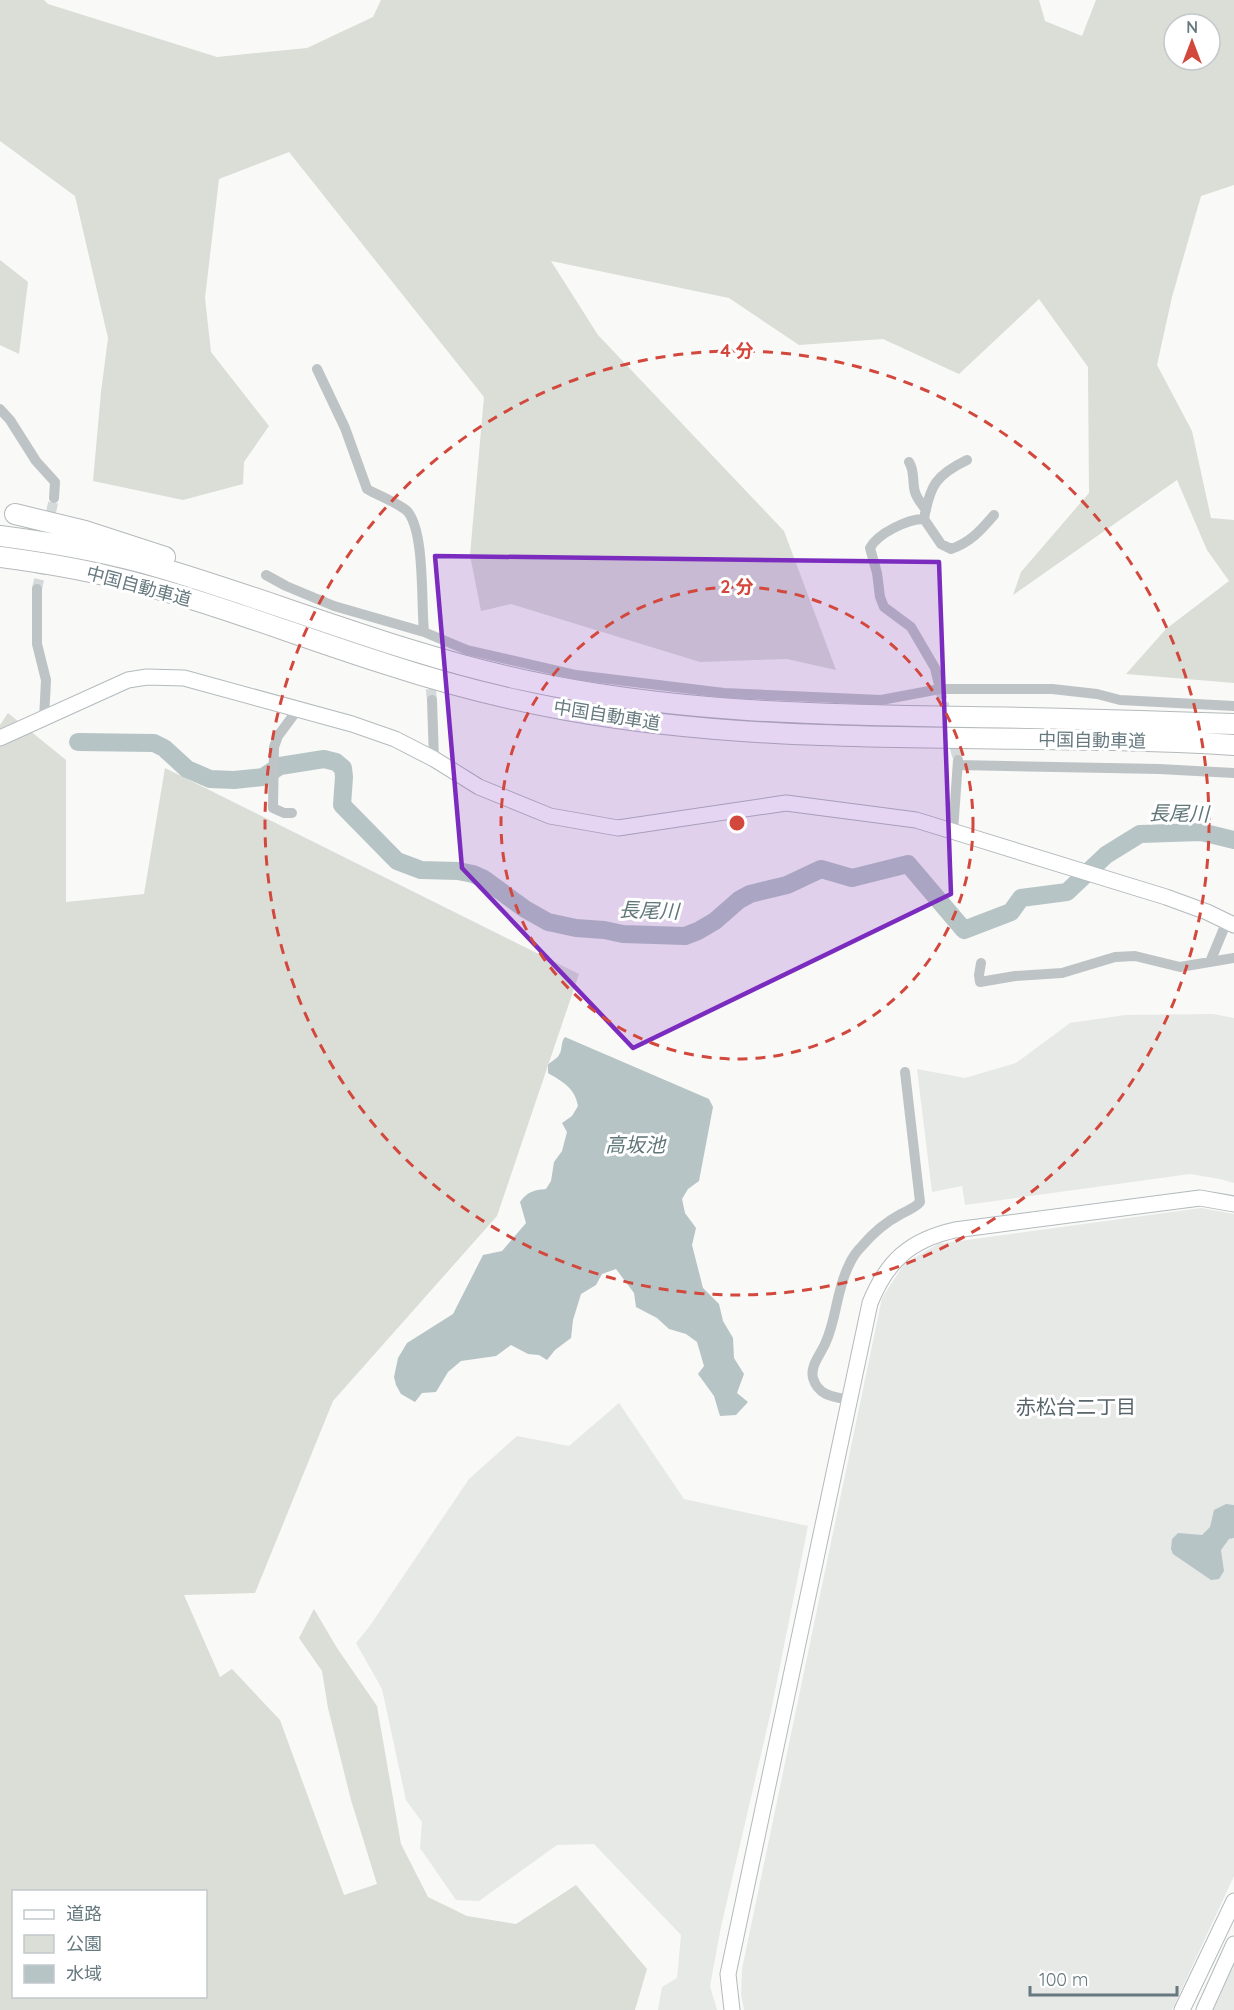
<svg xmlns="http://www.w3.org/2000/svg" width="1234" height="2010" viewBox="0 0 1234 2010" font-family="Quicksand,'Noto Sans JP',sans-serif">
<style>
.built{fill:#e7e9e7}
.green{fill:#daded7;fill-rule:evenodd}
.water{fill:#b6c4c5}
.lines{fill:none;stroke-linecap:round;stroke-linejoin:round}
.river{stroke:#b6c4c5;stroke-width:18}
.street-tunnel{stroke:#d4d9d9;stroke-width:10;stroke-dasharray:10 5;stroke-linecap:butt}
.secondary-casing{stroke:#b3babd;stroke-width:17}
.highway-casing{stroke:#b4b9bb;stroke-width:22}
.street{stroke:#bec4c6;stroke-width:10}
.secondary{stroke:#fff;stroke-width:15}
.highway{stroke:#fff;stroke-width:20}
.marked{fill:#7b2cbf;fill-opacity:0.2;stroke:#7b2cbf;stroke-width:4.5;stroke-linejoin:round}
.ring{fill:none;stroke:#d3483d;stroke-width:3;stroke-dasharray:10 8}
.labels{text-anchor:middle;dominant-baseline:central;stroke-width:6;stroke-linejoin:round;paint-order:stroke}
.street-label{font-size:18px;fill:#66797f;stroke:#fff}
.water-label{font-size:20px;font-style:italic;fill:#617679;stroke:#fff}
.neighbourhood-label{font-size:20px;fill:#58666b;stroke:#fff}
.centre{fill:#d3483d;stroke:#fff;stroke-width:3}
.ring-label{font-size:18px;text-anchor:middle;font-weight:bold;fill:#d3483d;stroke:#fff;stroke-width:6;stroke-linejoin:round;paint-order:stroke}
</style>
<rect width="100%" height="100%" fill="#f9f9f7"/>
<path class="built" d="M 1213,1014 L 1234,1018 L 1234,1183 L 1220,1179 L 1190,1174 L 965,1205 L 962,1186 L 932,1192 L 917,1069 L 965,1078 L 1016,1063 L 1070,1023 L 1125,1015 Z
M 1201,1208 L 1234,1214 L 1234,1876 L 1172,2010 L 744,2010 L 741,1995 L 742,1969 L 882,1298 L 904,1264 L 938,1244 Z
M 619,1403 L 684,1499 L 808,1526 L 771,1711 L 721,1927 L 710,1986 L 717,2010 L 658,2010 L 662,1987 L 677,1978 L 681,1935 L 594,1844 L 557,1845 L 479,1901 L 456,1900 L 420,1848 L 422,1822 L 406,1800 L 382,1689 L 356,1643 L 369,1627 L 469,1479 L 517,1436 L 569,1446 Z
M 1234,1962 L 1234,2010 L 1212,2010 Z"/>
<path class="green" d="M 0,0 L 44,0 L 48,4 L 217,57 L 307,48 L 373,17 L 381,0 L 1039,0 L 1045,21 L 1082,36 L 1096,0 L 1234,0 L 1234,185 L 1201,196 L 1172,297 L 1157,365 L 1192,431 L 1211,518 L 1234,520 L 1234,683 L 1126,674 L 1166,629 L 1229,581 L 1207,550 L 1177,480 L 1013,595 L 1021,572 L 1089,493 L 1088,367 L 1039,299 L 959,374 L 883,339 L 799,345 L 729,298 L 551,261 L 598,335 L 784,531 L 836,670 L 787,659 L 700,662 L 511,604 L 481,611 L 470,555 L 484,397 L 289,152 L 219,179 L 205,298 L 211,352 L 269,426 L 244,462 L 243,484 L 183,500 L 93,481 L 101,392 L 108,338 L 75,196 L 0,141 ZM 1174,24 L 1210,24 L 1210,60 L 1174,60 Z
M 0,260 L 28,282 L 19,354 L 0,345 Z
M 8,713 L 66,760 L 66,902 L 144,894 L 165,768 L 579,974 L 497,1216 L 333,1401 L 255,1593 L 184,1595 L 220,1677 L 232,1669 L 280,1720 L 344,1895 L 377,1884 L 351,1800 L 328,1708 L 322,1671 L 299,1638 L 314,1609 L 337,1648 L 377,1706 L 401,1844 L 428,1897 L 467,1916 L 516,1924 L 576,1885 L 647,1969 L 635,2010 L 0,2010 L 0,725 ZM 14,1892 L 206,1892 L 206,1996 L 14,1996 Z"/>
<path class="water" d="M 565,1037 L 709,1099 L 713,1107 L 699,1181 L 688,1189 L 682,1199 L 685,1213 L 696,1228 L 692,1245 L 703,1288 L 719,1304 L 723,1321 L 733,1338 L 734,1358 L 744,1374 L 737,1393 L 748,1402 L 736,1415 L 720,1416 L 714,1396 L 698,1374 L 704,1366 L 697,1342 L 686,1334 L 669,1329 L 657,1318 L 636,1307 L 634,1293 L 616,1269 L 602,1274 L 596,1285 L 581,1294 L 573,1320 L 571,1338 L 555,1350 L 547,1360 L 539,1355 L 528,1354 L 511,1345 L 496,1356 L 461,1361 L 448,1372 L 436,1392 L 422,1393 L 415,1402 L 401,1394 L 396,1385 L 394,1377 L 398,1358 L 407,1343 L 453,1314 L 483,1255 L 502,1251 L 526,1223 L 520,1202 C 527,1192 533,1190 546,1189 L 551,1181 L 554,1162 L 562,1151 L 567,1132 L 562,1123 L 572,1116 L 578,1106 C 575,1088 563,1082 548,1073 L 548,1065 C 551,1061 557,1059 559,1055 C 563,1049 560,1043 565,1037 Z
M 1226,1504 L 1234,1505 L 1234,1538 L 1229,1539 L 1221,1550 L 1224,1571 L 1219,1579 L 1211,1580 L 1173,1554 L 1171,1549 L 1172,1539 L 1178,1533 L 1202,1535 L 1210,1527 L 1214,1510 Z"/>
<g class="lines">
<path class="river" d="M 78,742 L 154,743 L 164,748 L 187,769 L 210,779 L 234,780 L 263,777 L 280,766 L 324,759 L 336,762 L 343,768 L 344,777 L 342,805 L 397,861 L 421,870 L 458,871 L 473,874 L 484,879 L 525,909 L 548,922 L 576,928 L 604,930 L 623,934 L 685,936 L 698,931 L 715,921 L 739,900 L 750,894 L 787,885 L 821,869 L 852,878 L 908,864 L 964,930 L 1011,912 L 1021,898 L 1067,892 L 1106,855 L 1140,834 L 1201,832 L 1234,840"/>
<path class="street-tunnel" d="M 48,527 L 54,498
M 37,589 L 43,560
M 429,674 L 432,700
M 940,689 L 958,760"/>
<defs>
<path id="secondary" d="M 0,738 L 128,680 L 147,677 L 184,678 L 352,724 L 395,739 L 434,759 L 479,787 L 550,816 L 618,828 L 786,803 L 916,820 L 1166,897 L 1207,912 L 1234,925
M 732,2010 L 728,1974 L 870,1303 C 887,1261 910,1240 955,1230 L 1200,1198 L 1234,1204
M 1182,2010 L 1234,1901
M 1204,2010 L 1234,1944"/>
<path id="highway" d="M 15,514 L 85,531 L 165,557
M 0,536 C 54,543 108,552 161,568 C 282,604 399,653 523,680 C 669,712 819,715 969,717 C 1057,718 1146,721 1234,724
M 0,557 C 38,562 75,568 112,577 C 206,599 296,636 389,665 C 447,684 506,699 566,710 C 786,750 1012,731 1234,745"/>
</defs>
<use href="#secondary" class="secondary-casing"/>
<use href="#highway" class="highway-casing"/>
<path class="street" d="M 317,369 L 345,428 L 367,489 C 377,495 401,504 408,512 C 425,534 421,602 424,632
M 0,409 L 10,420 L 36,461 L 55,482 L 54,498
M 909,462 C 915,471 912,482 915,492 C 917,499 922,504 926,510
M 924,519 C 930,485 936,475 967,460
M 266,575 L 286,586 L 334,606 L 424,632 L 467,650 L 576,675 L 724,693 L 881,700 L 940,689 L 1052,689 L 1097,694 L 1120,700 L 1234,706
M 37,589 L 37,644 L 46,680 L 44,719
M 940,689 L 935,668 L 911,627 L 884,607 L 880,597 L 877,573 L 870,548 C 878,533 908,519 924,519 L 941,544 L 951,549 C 971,542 981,530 994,515
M 432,700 L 434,759
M 958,765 L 1159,769 L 1234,773
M 292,813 L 284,813 L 273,808 L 274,747 L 278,736 L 298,709
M 953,832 L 958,760
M 1210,962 L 1227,921
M 981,963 L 979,975 L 980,982 L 1015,976 L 1062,973 L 1115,957 L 1135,956 L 1180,967 L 1234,958
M 850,1400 C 834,1397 818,1396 813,1378 C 810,1366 820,1355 825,1344 C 837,1319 836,1290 849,1265 C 852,1258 857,1251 862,1246 C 873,1233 886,1222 901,1214 C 908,1210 915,1208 920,1202 L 905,1072"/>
<use href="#secondary" class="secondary"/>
<use href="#highway" class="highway"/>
</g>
<path class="marked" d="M 435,556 L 939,562 L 951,894 L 633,1048 L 462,868 Z"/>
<g class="ring">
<circle cx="737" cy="823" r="236"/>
<circle cx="737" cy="823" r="472"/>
</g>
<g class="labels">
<g class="street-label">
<text transform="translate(139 586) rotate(15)">中国自動車道</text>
<text transform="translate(607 715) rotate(9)">中国自動車道</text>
<text transform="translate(1092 740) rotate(1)">中国自動車道</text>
</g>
<g class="water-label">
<text transform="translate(1179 813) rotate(1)">長尾川</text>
<text transform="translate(649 910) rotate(2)">長尾川</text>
<text x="635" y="1144">高坂池</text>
</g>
<g class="neighbourhood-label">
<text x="1076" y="1406">赤松台二丁目</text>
</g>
</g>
<circle cx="737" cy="823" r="9" class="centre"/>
<g class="ring-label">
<text x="737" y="357">4 分</text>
<text x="737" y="593">2 分</text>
</g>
<rect x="12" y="1890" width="195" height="108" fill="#ffffff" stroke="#c2c9cc" stroke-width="1.5"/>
<rect x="24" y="1910" width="30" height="9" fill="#ffffff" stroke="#c2c9cc" stroke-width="1.5"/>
<text x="66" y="1920" font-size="18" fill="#66797f">道路</text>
<rect x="24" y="1935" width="30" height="18" fill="#daded7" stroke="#c2c9cc" stroke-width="1.5"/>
<text x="66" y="1950" font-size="18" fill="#66797f">公園</text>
<rect x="24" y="1965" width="30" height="18" fill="#b6c4c5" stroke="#c2c9cc" stroke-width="1.5"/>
<text x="66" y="1980" font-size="18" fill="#66797f">水域</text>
<g transform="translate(1192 42)"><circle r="28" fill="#ffffff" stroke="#c2c9cc" stroke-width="1.5"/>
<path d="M0-4.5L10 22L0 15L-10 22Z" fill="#d3483d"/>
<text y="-9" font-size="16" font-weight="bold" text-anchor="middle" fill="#66797f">N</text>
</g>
<path d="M1030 1986v9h147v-9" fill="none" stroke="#66797f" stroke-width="3"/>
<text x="1039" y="1986" font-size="18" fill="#66797f" stroke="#ffffff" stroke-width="4.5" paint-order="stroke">100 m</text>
</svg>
